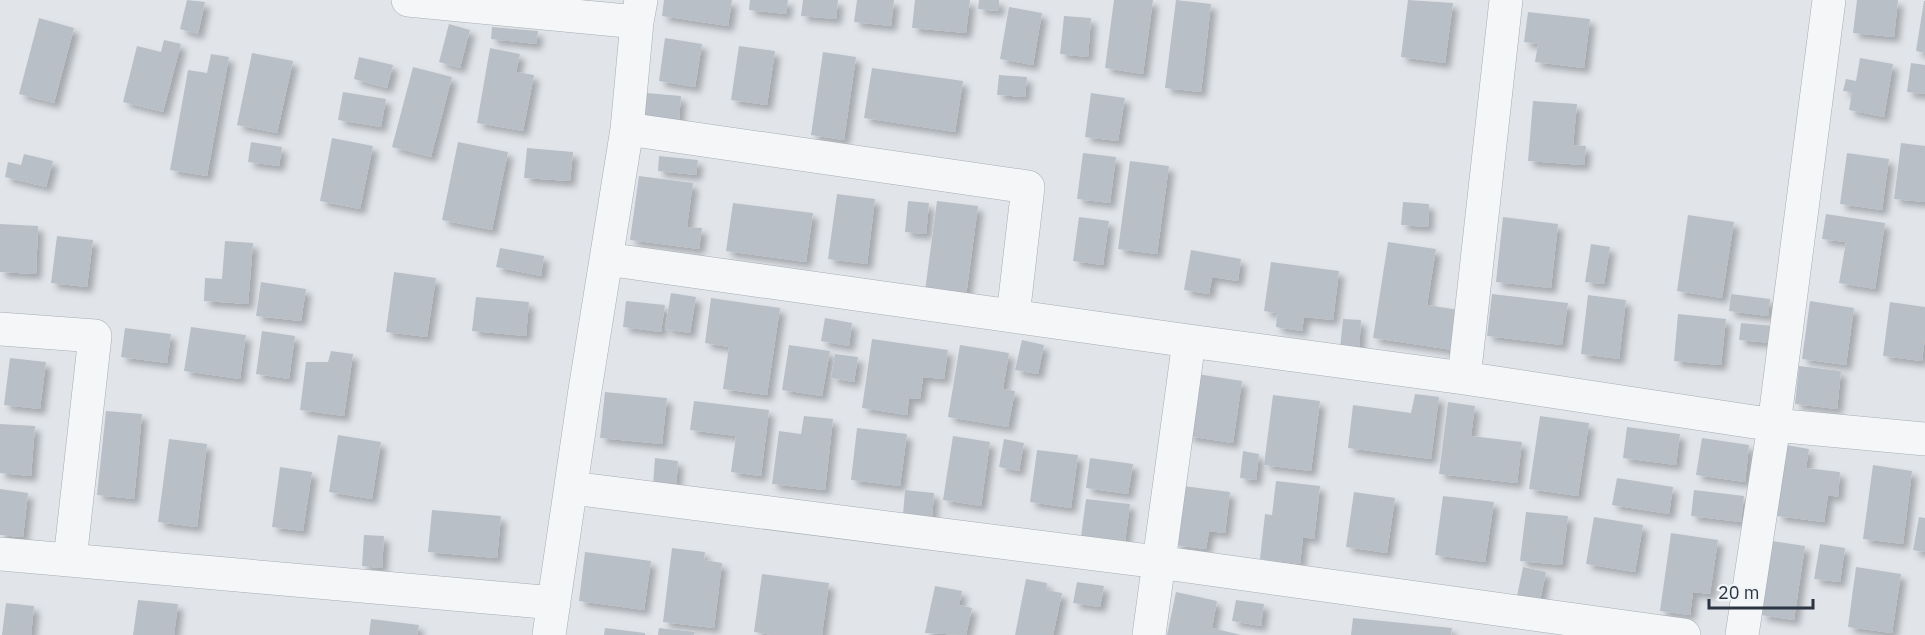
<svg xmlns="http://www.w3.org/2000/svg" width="1925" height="635" viewBox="0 0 1925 635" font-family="'IBM Plex Sans',sans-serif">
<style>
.building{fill:#b9bfc7;filter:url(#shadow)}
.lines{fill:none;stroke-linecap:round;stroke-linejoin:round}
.minor-casing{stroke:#a6acb4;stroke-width:34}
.minor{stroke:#f4f6f8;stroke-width:33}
</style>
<defs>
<filter id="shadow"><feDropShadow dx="5.5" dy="5.5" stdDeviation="3" flood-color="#0004"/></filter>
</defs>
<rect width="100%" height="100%" fill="#e1e5ea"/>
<path class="building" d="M 187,0 L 205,2 L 198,34 L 180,29 Z
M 664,0 L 732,0 L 728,26 L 662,16 Z
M 750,0 L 788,0 L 786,14 L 749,10 Z
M 803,0 L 838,0 L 836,19 L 801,16 Z
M 857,0 L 894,0 L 891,26 L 854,22 Z
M 915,0 L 970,0 L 966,33 L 912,28 Z
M 979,0 L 999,0 L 999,11 L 978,9 Z
M 1114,0 L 1153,0 L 1143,74 L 1105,68 Z
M 1176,0 L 1211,4 L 1201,92 L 1165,88 Z
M 1408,0 L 1453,3 L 1445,63 L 1401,57 Z
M 1857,0 L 1898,0 L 1894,37 L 1853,33 Z
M 1924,1 L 1925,1 L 1925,53 L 1916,51 Z
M 1009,7 L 1042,13 L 1033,65 L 1000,59 Z
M 1528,12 L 1590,19 L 1584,68 L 1535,62 L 1538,44 L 1524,42 Z
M 1064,16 L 1091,18 L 1088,57 L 1060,54 Z
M 39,18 L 74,28 L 54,103 L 19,94 Z
M 449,24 L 470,30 L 460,68 L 439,62 Z
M 492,27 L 538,31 L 536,44 L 491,39 Z
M 665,38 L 702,44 L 695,87 L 659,81 Z
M 164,40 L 181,44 L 163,112 L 123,102 L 137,46 L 161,52 Z
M 739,46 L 775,51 L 767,105 L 731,100 Z
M 490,48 L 520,54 L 516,72 L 534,75 L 523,131 L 477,123 Z
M 823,52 L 856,57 L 844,140 L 811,135 Z
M 252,53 L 293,61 L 277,133 L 237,125 Z
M 211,54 L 229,57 L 207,176 L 170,170 L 188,70 L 207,73 Z
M 359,57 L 393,65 L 387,88 L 354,79 Z
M 1860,58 L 1893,64 L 1884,117 L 1849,110 L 1852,92 L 1843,91 L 1846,79 L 1856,81 Z
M 1911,63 L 1925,65 L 1925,94 L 1907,92 Z
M 413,67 L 452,77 L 431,157 L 392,147 Z
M 872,68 L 963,81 L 955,132 L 864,118 Z
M 999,75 L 1027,77 L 1025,97 L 997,95 Z
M 343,92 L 386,99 L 381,127 L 338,120 Z
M 646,93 L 681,96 L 679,120 L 644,118 Z
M 1091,93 L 1125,98 L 1118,141 L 1085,137 Z
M 1533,101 L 1577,104 L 1573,145 L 1586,146 L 1584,165 L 1528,161 Z
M 332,138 L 373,146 L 360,209 L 320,201 Z
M 251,142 L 282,147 L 279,166 L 248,162 Z
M 458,142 L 508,152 L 492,230 L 442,220 Z
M 1901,143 L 1925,146 L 1925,202 L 1894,199 Z
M 527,148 L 573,152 L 570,181 L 524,178 Z
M 1083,153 L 1116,157 L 1110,203 L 1077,199 Z
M 1847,153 L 1889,159 L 1882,210 L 1840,204 Z
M 24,154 L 53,161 L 46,187 L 5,177 L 8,162 L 21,165 Z
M 659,156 L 698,160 L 696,175 L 658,171 Z
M 1130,161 L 1169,166 L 1157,254 L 1118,249 Z
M 639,176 L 693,183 L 687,227 L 702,228 L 699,249 L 630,240 Z
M 837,194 L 875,199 L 867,264 L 828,259 Z
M 908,201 L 929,203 L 926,234 L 905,232 Z
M 937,201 L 978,206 L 966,296 L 925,291 Z
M 1403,202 L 1429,204 L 1428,227 L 1401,225 Z
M 733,203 L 813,213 L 806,262 L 726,251 Z
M 1826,214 L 1885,223 L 1875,289 L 1839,283 L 1846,242 L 1822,239 Z
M 1688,215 L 1734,222 L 1722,298 L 1677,291 Z
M 1079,217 L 1109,221 L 1103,265 L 1073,261 Z
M 1503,217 L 1558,224 L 1551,288 L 1496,282 Z
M 0,224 L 38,226 L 36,274 L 0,272 Z
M 57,236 L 93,240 L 87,287 L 51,283 Z
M 225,241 L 253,243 L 248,304 L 204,301 L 205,278 L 222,279 Z
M 1388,242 L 1436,249 L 1427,305 L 1459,310 L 1453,350 L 1373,338 Z
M 1591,244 L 1610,247 L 1604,284 L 1585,282 Z
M 500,248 L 544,256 L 541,276 L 496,267 Z
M 1191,250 L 1241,259 L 1238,281 L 1212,277 L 1209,294 L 1184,290 Z
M 1271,262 L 1339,271 L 1333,320 L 1304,317 L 1302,331 L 1276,327 L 1277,313 L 1264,311 Z
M 394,272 L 436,278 L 427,337 L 386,332 Z
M 261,282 L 306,289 L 301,321 L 256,316 Z
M 671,293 L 696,297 L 690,333 L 665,329 Z
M 1492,294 L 1568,303 L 1562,345 L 1487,336 Z
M 1731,294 L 1770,299 L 1768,316 L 1729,311 Z
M 1588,295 L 1626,300 L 1619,359 L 1581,354 Z
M 476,297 L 529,302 L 526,336 L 472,331 Z
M 711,298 L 780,308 L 767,395 L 723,389 L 729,347 L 705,343 Z
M 626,301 L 665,305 L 661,332 L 623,327 Z
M 1810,301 L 1854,308 L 1846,365 L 1802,359 Z
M 1890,302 L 1925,307 L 1925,338 L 1922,361 L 1883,356 Z
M 1678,314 L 1726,319 L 1721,365 L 1674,361 Z
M 825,318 L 852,323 L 849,346 L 821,341 Z
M 1343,319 L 1361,320 L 1359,350 L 1340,349 Z
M 1741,323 L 1774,326 L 1772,343 L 1739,340 Z
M 191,327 L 246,335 L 240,379 L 184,371 Z
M 125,328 L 171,334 L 167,363 L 121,357 Z
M 262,331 L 295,336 L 289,379 L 256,374 Z
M 872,339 L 948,350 L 944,379 L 923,377 L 920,399 L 909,398 L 907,415 L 862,408 Z
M 1022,340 L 1044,345 L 1038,374 L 1015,370 Z
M 789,345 L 830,351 L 822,396 L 782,390 Z
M 960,345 L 1009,353 L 1003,389 L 1015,391 L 1008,427 L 948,417 Z
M 331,351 L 353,354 L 344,416 L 300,410 L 306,362 L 328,362 Z
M 835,354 L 858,357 L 854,382 L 831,378 Z
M 10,358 L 46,362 L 40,409 L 4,405 Z
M 1799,366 L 1841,371 L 1837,409 L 1795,404 Z
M 1197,374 L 1242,381 L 1233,443 L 1187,436 Z
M 605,392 L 667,398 L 662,444 L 600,438 Z
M 1415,394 L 1439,397 L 1431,459 L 1348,448 L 1353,405 L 1411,413 Z
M 1273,395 L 1320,401 L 1311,471 L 1264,465 Z
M 694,401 L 769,410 L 761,476 L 731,472 L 736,436 L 690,430 Z
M 1448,402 L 1475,406 L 1471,436 L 1522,442 L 1517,483 L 1439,474 Z
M 106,411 L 142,414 L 134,499 L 97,495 Z
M 804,416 L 833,419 L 825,490 L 772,484 L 779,431 L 801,434 Z
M 1540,416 L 1589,423 L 1578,496 L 1529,489 Z
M 0,424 L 35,426 L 31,476 L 0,473 Z
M 1627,427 L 1680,434 L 1676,465 L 1623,458 Z
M 857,428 L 907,434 L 900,486 L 851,480 Z
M 338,435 L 381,442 L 372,499 L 329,492 Z
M 953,436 L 990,442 L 981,506 L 943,500 Z
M 1702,438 L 1749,445 L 1745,482 L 1696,475 Z
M 169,439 L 207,444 L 197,527 L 158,522 Z
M 1004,439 L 1024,443 L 1019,471 L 999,467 Z
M 1786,445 L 1809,449 L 1806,468 L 1840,472 L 1838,497 L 1828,495 L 1824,522 L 1777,516 Z
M 1037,450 L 1078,455 L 1071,508 L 1030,502 Z
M 1243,451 L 1259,454 L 1256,480 L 1240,478 Z
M 655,458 L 678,461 L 676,488 L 653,486 Z
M 1090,458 L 1133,464 L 1128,494 L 1086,488 Z
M 1873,465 L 1912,471 L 1903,544 L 1863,539 Z
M 280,467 L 312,472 L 303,531 L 272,527 Z
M 1617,478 L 1673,487 L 1669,514 L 1612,505 Z
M 1276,481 L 1320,486 L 1314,539 L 1303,537 L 1300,564 L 1260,559 L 1265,514 L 1272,515 Z
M 1183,486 L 1230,492 L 1225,533 L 1209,531 L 1206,549 L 1175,545 Z
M 0,489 L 28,493 L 23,537 L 0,535 Z
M 905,490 L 934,493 L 932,518 L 903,516 Z
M 1694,490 L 1744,496 L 1741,522 L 1691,516 Z
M 1354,492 L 1395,498 L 1387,553 L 1346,547 Z
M 1443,496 L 1494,502 L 1485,562 L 1435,555 Z
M 1086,499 L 1130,504 L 1125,542 L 1081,537 Z
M 432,510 L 501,516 L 497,558 L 428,552 Z
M 1526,512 L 1568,516 L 1562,565 L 1520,561 Z
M 1594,517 L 1643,525 L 1635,572 L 1586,564 Z
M 1919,517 L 1925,518 L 1925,552 L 1913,550 Z
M 1671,533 L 1718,540 L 1710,594 L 1693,592 L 1690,615 L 1660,611 Z
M 364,535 L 384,536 L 382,568 L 362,566 Z
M 1772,541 L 1805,546 L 1794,620 L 1761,615 Z
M 1820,544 L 1845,548 L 1840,582 L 1814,579 Z
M 672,548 L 705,552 L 704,560 L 722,563 L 714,628 L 663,622 Z
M 585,552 L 651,561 L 644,610 L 579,601 Z
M 1523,567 L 1546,572 L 1540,601 L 1517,596 Z
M 1856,567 L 1901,574 L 1892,633 L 1848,627 Z
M 762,574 L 829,583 L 822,635 L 773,635 L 754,632 Z
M 1026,579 L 1047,583 L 1046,590 L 1062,593 L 1053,635 L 1015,635 Z
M 1077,582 L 1104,586 L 1100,607 L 1073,603 Z
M 935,586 L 962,591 L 959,605 L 972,608 L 966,635 L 925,633 Z
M 1176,592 L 1217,601 L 1212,628 L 1241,635 L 1167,635 Z
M 138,600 L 178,604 L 174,635 L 133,635 Z
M 1236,600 L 1264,604 L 1261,626 L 1232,621 Z
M 6,603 L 34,606 L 31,635 L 2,635 Z
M 1353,618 L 1452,628 L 1451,635 L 1351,635 Z
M 371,619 L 419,625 L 417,635 L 369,635 Z
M 605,628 L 645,633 L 645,635 L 604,635 Z
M 659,628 L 695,632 L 694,635 L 658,635 Z"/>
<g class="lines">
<defs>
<path id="minor" d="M 408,0 L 637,22
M 627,129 L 1028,187 L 1013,316
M 606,259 L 1189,341 L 1464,378 L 1774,425 L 1925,439
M 0,329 L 95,336 L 70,560
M 1464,378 L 1506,0
M 572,488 L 1158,562 L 1684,635
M 0,554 L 554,603
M 549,635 L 585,390 L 627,129 L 637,22 L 641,0
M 1149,635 L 1189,341
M 1742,635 L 1774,425 L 1829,0"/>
</defs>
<use href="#minor" class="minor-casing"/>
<use href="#minor" class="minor"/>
</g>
<path d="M1709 599v9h104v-9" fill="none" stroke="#2a3442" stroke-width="3"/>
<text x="1718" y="599" font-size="18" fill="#2a3442" stroke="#f1f4f7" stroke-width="4.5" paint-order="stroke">20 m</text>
</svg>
